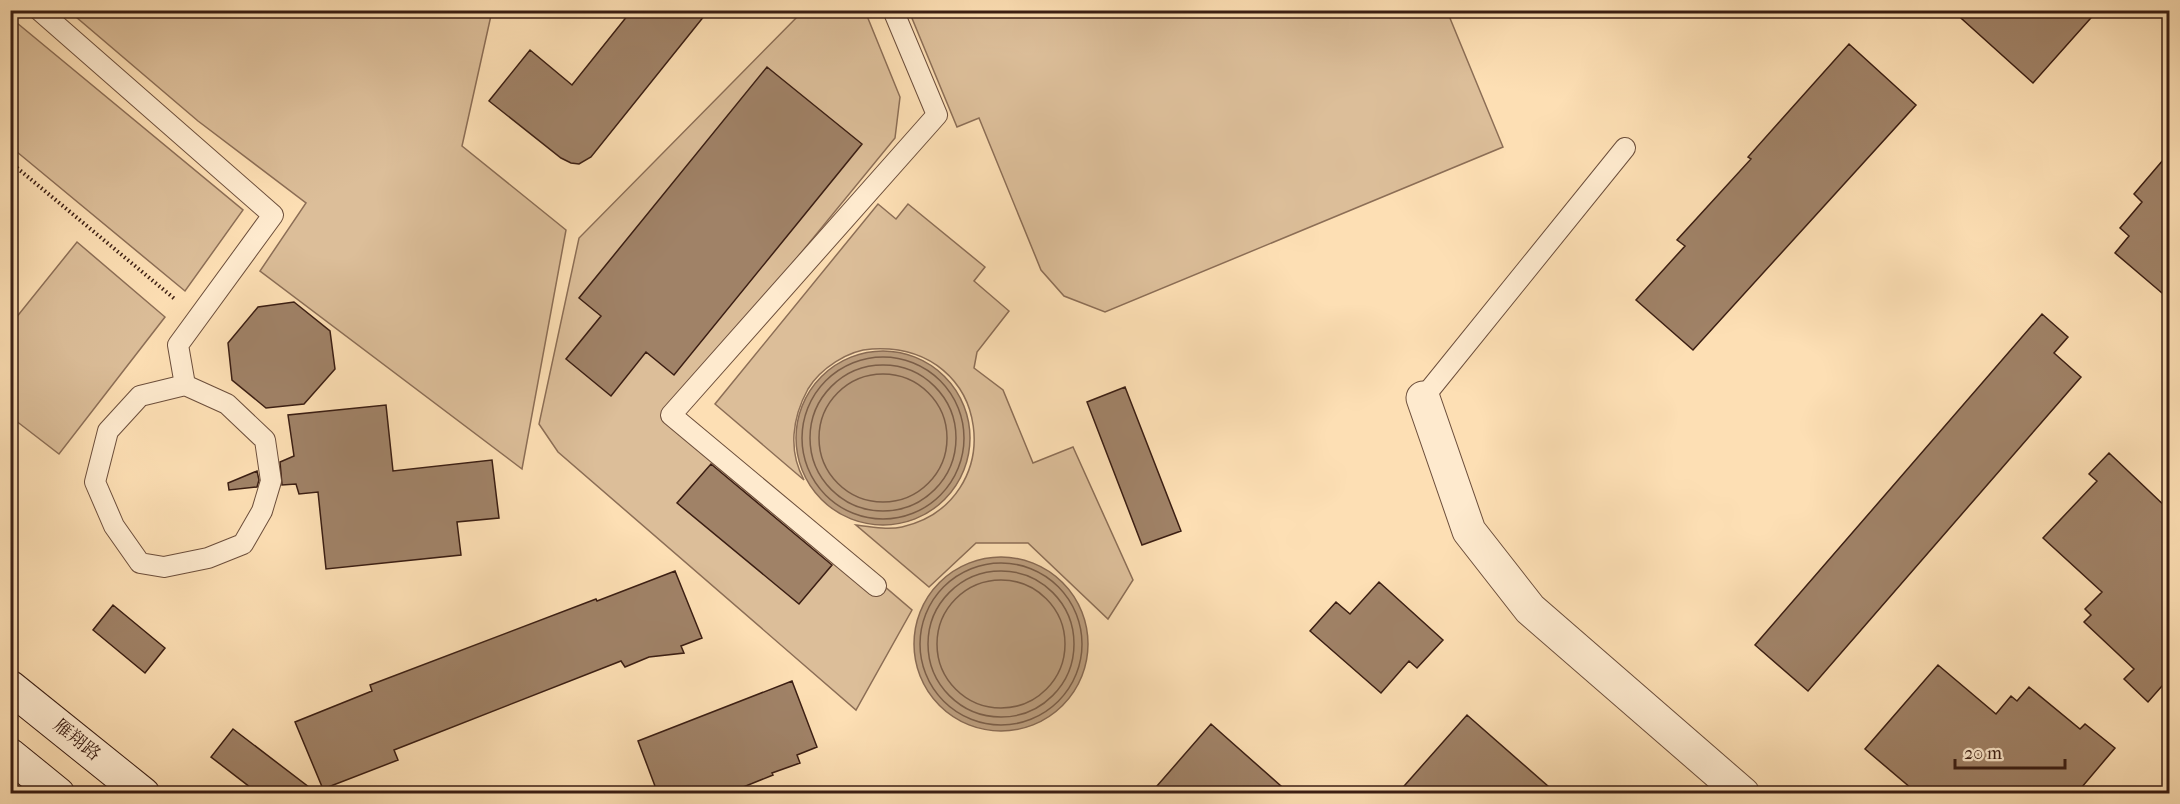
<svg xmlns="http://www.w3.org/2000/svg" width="2180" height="804" viewBox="0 0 2180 804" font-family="'IM FELL French Canon','Noto Serif SC',serif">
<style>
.green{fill:#dcbe99;stroke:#8c6e56;stroke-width:1.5}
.water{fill:#bb9d7d;stroke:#886a53;stroke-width:1.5}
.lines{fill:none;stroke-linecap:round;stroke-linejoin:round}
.shore{stroke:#7b5e48;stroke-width:1.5}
.building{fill:#a08267;stroke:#3b1e13;stroke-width:1.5}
.lane-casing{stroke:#6c4e3b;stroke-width:22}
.street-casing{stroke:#6c4e3b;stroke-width:35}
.secondary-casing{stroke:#3b1e13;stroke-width:35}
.path{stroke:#3b1e13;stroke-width:4;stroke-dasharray:1.5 3;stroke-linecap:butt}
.lane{stroke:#feeace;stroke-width:20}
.street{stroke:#feeace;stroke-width:33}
.secondary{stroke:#feeace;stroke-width:33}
.labels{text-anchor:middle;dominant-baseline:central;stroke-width:4.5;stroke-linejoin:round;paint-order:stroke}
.street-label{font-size:18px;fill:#3b1e13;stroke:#feeace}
</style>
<rect width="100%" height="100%" fill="#fddfb4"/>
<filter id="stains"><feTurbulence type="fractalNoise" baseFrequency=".00333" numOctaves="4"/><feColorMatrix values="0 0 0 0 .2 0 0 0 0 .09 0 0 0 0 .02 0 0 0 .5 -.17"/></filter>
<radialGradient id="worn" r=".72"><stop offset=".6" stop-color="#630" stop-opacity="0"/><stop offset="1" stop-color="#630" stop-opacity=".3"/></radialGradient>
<path class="green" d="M 69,11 L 492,11 L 462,146 L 566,230 L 522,469 L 260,271 L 306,203 L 198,121 Z
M 803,11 L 865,11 L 900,97 L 895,138 L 675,407 L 912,610 L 856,710 L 558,452 L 539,424 L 579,238 Z
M 909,11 L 1447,11 L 1503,147 L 1105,312 L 1064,296 L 1041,270 L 979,118 L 957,127 Z
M 11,18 L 243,210 L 185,291 L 11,147 Z
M 878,204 L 896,219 L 908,204 L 985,267 L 974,281 L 1009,311 L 977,352 L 974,368 L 1003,390 L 1033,463 L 1073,447 L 1133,580 L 1108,619 L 1028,543 L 976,543 L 929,587 L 856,525 C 871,527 888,530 902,527 C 1010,502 994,342 872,349 C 848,350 820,369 808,389 C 792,418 788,451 804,480 L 715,404 Z
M 77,242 L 165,317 L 59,454 L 11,417 L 11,324 Z"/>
<path class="water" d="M796 438a87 87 0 1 1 174 0a87 87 0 1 1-174 0Z
M914 644a87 87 0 1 1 174 0a87 87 0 1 1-174 0Z"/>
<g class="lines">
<path class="shore" d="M802 438a81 81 0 1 1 162 0a81 81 0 1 1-162 0Z
M810 438a73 73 0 1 1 146 0a73 73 0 1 1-146 0Z
M819 438a64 64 0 1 1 128 0a64 64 0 1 1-128 0Z
M920 644a81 81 0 1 1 162 0a81 81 0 1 1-162 0Z
M928 644a73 73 0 1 1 146 0a73 73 0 1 1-146 0Z
M937 644a64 64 0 1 1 128 0a64 64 0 1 1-128 0Z"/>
</g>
<path class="building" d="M 632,10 L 709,10 L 591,157 L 579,164 L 571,163 L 561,158 L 489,101 L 530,50 L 572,85 Z
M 1952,10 L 2098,10 L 2033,83 Z
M 1849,44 L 1916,105 L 1693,350 L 1636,300 L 1685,246 L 1677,240 L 1751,159 L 1748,157 Z
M 767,67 L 862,144 L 674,375 L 646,352 L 611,396 L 566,359 L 601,316 L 579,298 Z
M 2169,153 L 2169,299 L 2115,253 L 2129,236 L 2120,228 L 2142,202 L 2134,194 Z
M 294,302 L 330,331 L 335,369 L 304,404 L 266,408 L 232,380 L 228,343 L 258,307 Z
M 2042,314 L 2068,337 L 2054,353 L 2081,377 L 1808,691 L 1755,645 Z
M 1125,387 L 1181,531 L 1142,545 L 1087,402 Z
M 386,405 L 393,471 L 492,460 L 499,518 L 457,522 L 461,555 L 326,569 L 318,492 L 299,494 L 296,484 L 282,485 L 280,462 L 294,456 L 288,415 Z
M 2109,453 L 2169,510 L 2169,678 L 2148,702 L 2124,679 L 2134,669 L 2084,622 L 2091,615 L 2085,609 L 2102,592 L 2043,538 L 2097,481 L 2089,474 Z
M 711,464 L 832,565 L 799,604 L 677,503 Z
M 257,471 L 259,480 L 257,487 L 229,490 L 228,483 Z
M 675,571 L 702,638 L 681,646 L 684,653 L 649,657 L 625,667 L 621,661 L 394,750 L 398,760 L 323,789 L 295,722 L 372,691 L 370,685 L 596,599 L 597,601 Z
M 1379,582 L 1443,640 L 1417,668 L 1409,661 L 1381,693 L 1310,631 L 1336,602 L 1350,614 Z
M 113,605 L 165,648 L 145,673 L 93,630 Z
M 1938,665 L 1996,714 L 2011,696 L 2017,701 L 2029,687 L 2080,729 L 2085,724 L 2115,748 L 2076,794 L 1918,794 L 1865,749 Z
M 792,681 L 817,747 L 797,755 L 800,763 L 772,773 L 773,775 L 726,794 L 658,794 L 638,741 Z
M 1467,715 L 1557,794 L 1397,794 Z
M 1211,724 L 1290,794 L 1150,794 Z
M 233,729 L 318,794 L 259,794 L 211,757 Z"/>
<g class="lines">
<defs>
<path id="lane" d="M 39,10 L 273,215 L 178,345 L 185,385
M 185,385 L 227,404 L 265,440 L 271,481 L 262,511 L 243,544 L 208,558 L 164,567 L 140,563 L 114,526 L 95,482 L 108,431 L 140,396 Z
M 1423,398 L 1625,148
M 876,586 L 671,415 L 937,115 L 893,10"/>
<path id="street" d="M 1423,398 L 1469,531 L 1530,609 L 1743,794"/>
<path id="secondary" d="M 10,687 L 143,794
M 10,755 L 58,794"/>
</defs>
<use href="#lane" class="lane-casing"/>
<use href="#street" class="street-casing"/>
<use href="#secondary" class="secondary-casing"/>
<path class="path" d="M 10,162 L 176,300"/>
<use href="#lane" class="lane"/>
<use href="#street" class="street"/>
<use href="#secondary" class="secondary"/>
</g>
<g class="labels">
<g class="street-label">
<text transform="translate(77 740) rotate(39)">雁翔路</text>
</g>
</g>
<rect width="2180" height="804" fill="none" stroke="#fddfb4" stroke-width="36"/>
<rect x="12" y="12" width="2156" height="780" fill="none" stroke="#3b1e13" stroke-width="3"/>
<rect x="18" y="18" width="2144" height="768" fill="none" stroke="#3b1e13" stroke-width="1.5"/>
<path d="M1955 759v9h110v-9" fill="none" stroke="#3b1e13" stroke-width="3"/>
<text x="1964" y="759" font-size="18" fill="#3b1e13" stroke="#feeace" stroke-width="4.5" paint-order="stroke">20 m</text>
<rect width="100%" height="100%" filter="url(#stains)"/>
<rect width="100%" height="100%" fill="url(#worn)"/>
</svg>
